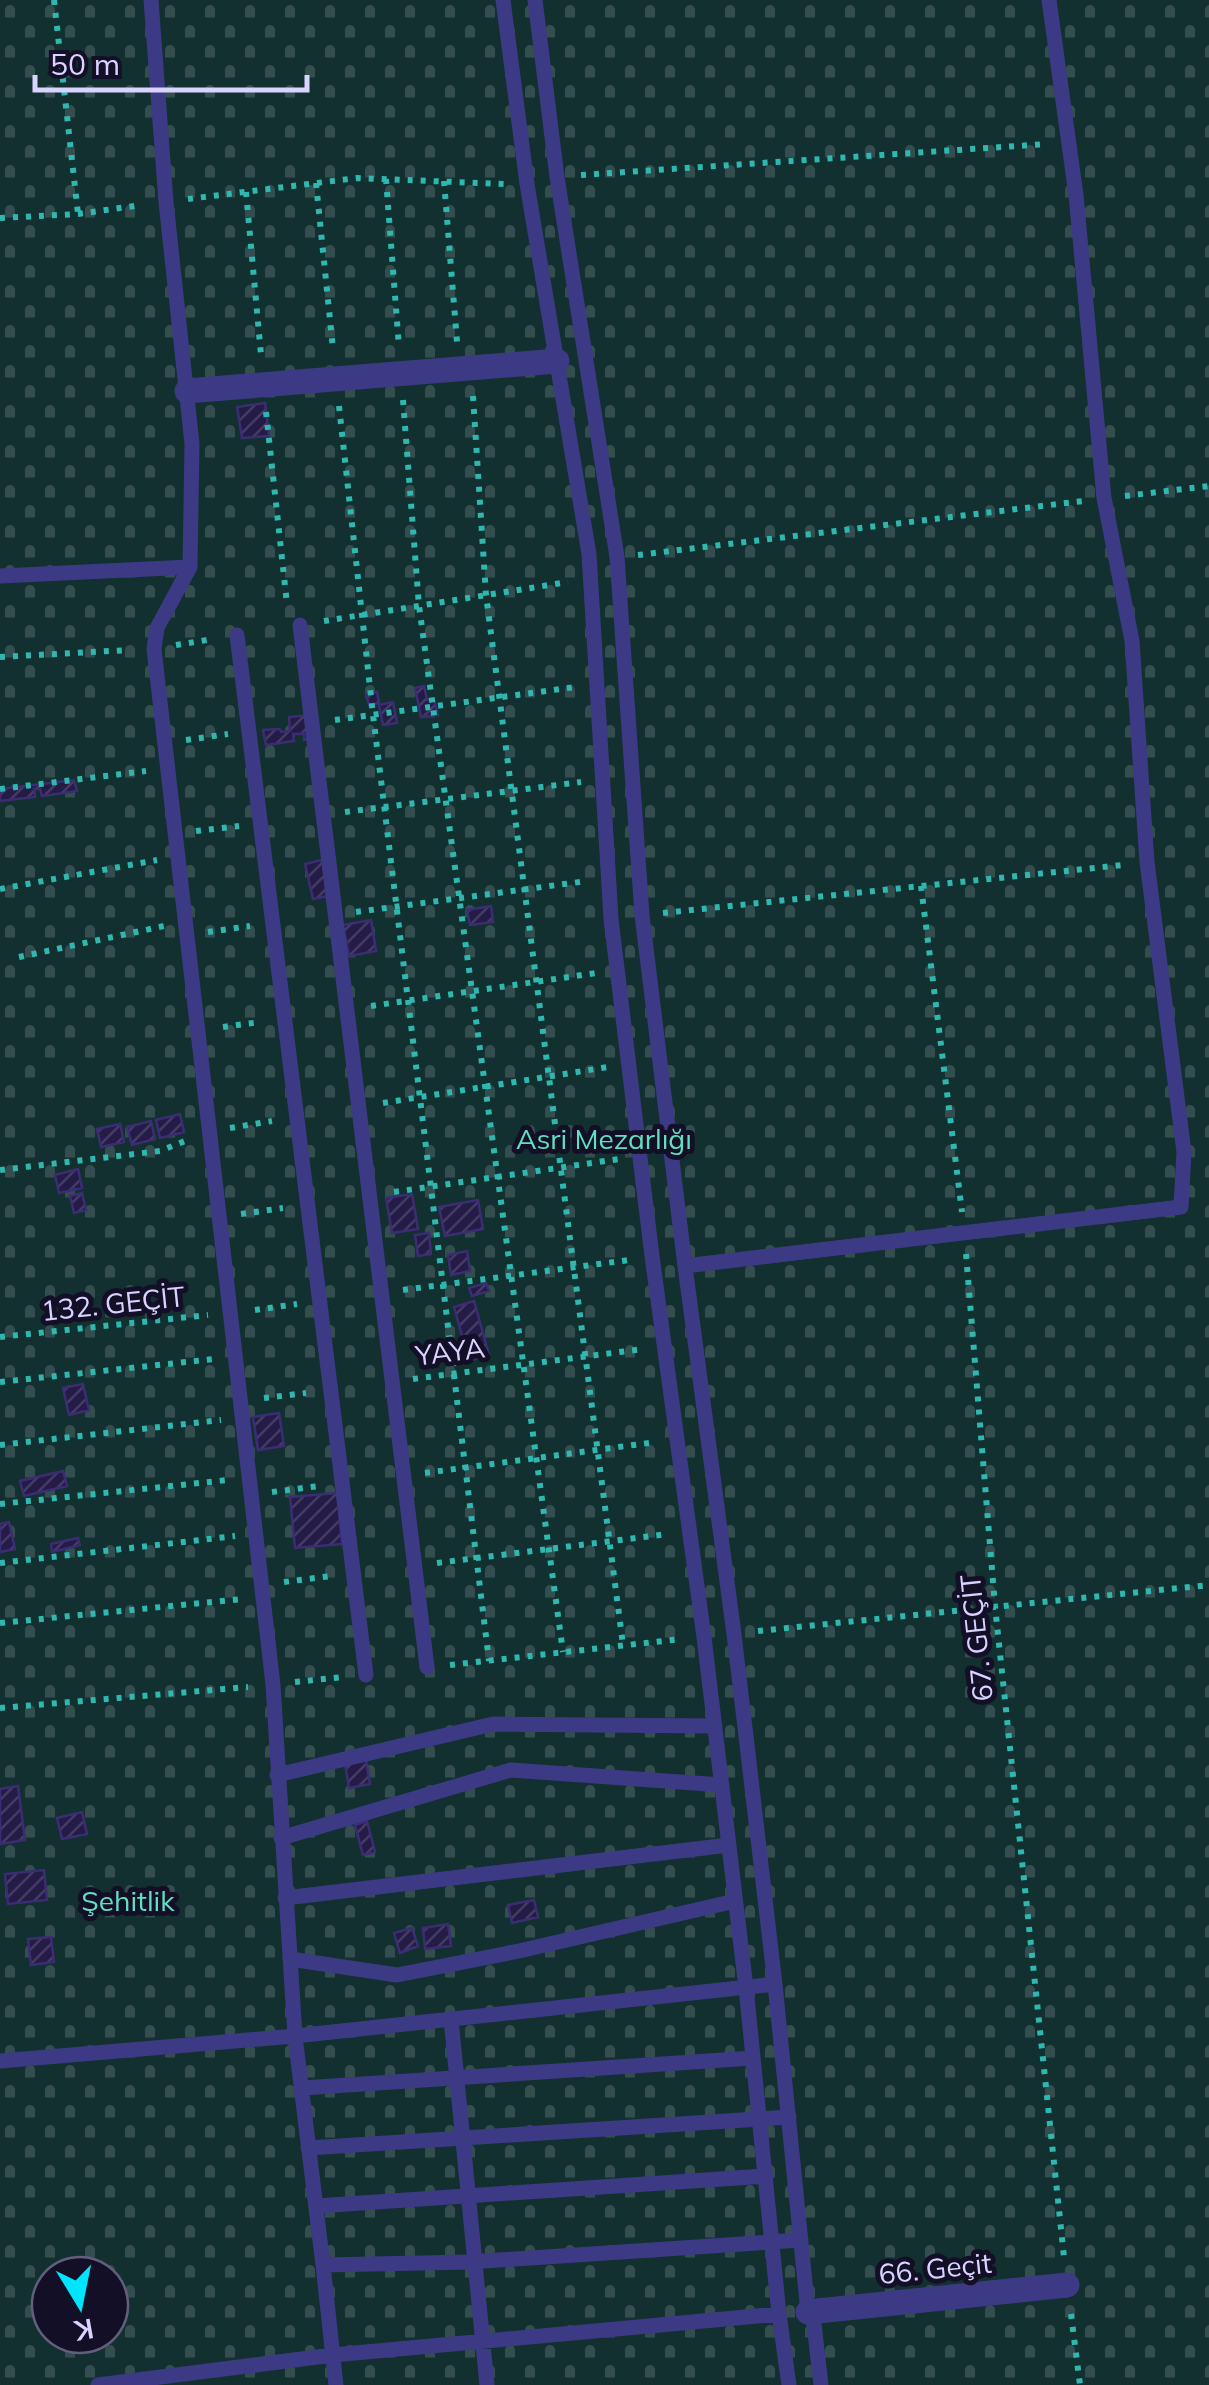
<svg xmlns="http://www.w3.org/2000/svg" width="1209" height="2385" viewBox="0 0 1209 2385" font-family="Mulish,sans-serif">
<style>
.cemetery{fill:url(#cemetery-stones);fill-rule:evenodd}
.building{fill:url(#building-hatch);stroke:#3b2d73;stroke-width:2.5}
.lines{fill:none;stroke-linecap:round;stroke-linejoin:round}
.path{stroke:#2fb8b0;stroke-width:6;stroke-dasharray:5 8;stroke-linecap:butt}
.lane{stroke:#3d3a85;stroke-width:15}
.street{stroke:#3d3a85;stroke-width:25}
.labels{text-anchor:middle;dominant-baseline:central;stroke-width:10;stroke-linejoin:round;paint-order:stroke}
.park-label{font-size:28px;fill:#5fe0c0;stroke:#130f26}
.street-label{font-size:28px;fill:#d9d4ff;stroke:#130f26}
</style>
<defs>
<pattern id="cemetery-stones" width="16" height="16" patternUnits="userSpaceOnUse" patternTransform="scale(2.5)"><rect width="16" height="16" fill="#12302f"/><path d="M2 7V4a2 2 0 0 1 4 0v3zM10 15v-3a2 2 0 0 1 4 0v3z" fill="#344d4e"/></pattern>
<pattern id="building-hatch" width="6" height="6" patternUnits="userSpaceOnUse" patternTransform="scale(2.5)"><rect width="6" height="6" fill="#241b47"/><path d="M-1 1l2-2M0 6l6-6M5 7l2-2" fill="none" stroke="#433b63"/></pattern>
</defs>
<rect width="100%" height="100%" fill="#130f26"/>
<path class="cemetery" d="M 0,0 L 1209,0 L 1209,2385 L 0,2385 ZM 50,2275 L 110,2275 L 110,2335 L 50,2335 Z"/>
<path class="building" d="M 265,403 L 269,436 L 242,438 L 237,407 Z
M 424,686 L 427,700 L 434,700 L 438,715 L 421,717 L 415,688 Z
M 377,692 L 379,703 L 369,705 L 366,694 Z
M 393,702 L 397,723 L 383,725 L 379,705 Z
M 309,715 L 313,738 L 304,740 L 304,734 L 293,734 L 294,741 L 266,745 L 263,730 L 280,729 L 281,732 L 290,731 L 289,717 Z
M 74,780 L 77,791 L 42,796 L 40,789 L 34,789 L 35,797 L 0,801 L 0,789 Z
M 322,860 L 328,896 L 313,899 L 305,864 Z
M 491,906 L 493,922 L 470,925 L 467,910 Z
M 371,920 L 376,951 L 349,956 L 343,925 Z
M 180,1114 L 184,1132 L 160,1138 L 156,1120 Z
M 151,1121 L 155,1139 L 132,1145 L 127,1127 Z
M 120,1124 L 124,1142 L 101,1147 L 97,1129 Z
M 78,1169 L 82,1188 L 59,1193 L 55,1175 Z
M 82,1193 L 86,1210 L 74,1213 L 70,1196 Z
M 412,1194 L 418,1229 L 392,1233 L 386,1198 Z
M 478,1200 L 483,1229 L 445,1236 L 439,1207 Z
M 429,1233 L 431,1254 L 418,1256 L 415,1235 Z
M 467,1251 L 470,1271 L 451,1275 L 448,1255 Z
M 486,1283 L 489,1291 L 472,1296 L 469,1288 Z
M 474,1301 L 489,1355 L 469,1361 L 454,1307 Z
M 83,1384 L 89,1410 L 69,1415 L 63,1388 Z
M 279,1413 L 284,1446 L 258,1450 L 253,1417 Z
M 63,1471 L 67,1486 L 24,1496 L 20,1481 Z
M 337,1493 L 342,1544 L 295,1548 L 290,1497 Z
M 9,1522 L 15,1549 L 0,1552 L 0,1524 Z
M 78,1538 L 80,1545 L 52,1552 L 51,1544 Z
M 366,1760 L 370,1784 L 349,1788 L 345,1764 Z
M 18,1786 L 25,1840 L 0,1844 L 0,1789 Z
M 82,1812 L 87,1834 L 62,1839 L 57,1818 Z
M 367,1821 L 375,1852 L 363,1855 L 355,1825 Z
M 44,1870 L 47,1900 L 8,1904 L 5,1874 Z
M 534,1900 L 538,1917 L 512,1923 L 508,1905 Z
M 448,1924 L 451,1946 L 425,1949 L 423,1928 Z
M 412,1928 L 418,1946 L 400,1953 L 394,1933 Z
M 51,1937 L 54,1962 L 31,1965 L 28,1939 Z"/>
<g class="lines">
<path class="path" d="M 54,0 L 78,214
M 581,175 L 1047,144
M 386,179 L 399,347
M 444,181 L 457,342
M 316,183 L 333,349
M 246,192 L 261,355
M 188,199 L 357,178 L 504,184
M 0,218 L 78,214 L 141,205
M 473,396 L 486,595 L 623,1645
M 403,400 L 419,606 L 563,1652
M 339,406 L 373,715 L 489,1661
M 266,412 L 287,604
M 1125,496 L 1209,486
M 638,555 L 1083,501
M 324,621 L 568,582
M 176,645 L 213,639
M 0,657 L 129,650
M 335,720 L 575,687
M 186,740 L 228,734
M 0,789 L 146,771
M 345,812 L 581,782
M 196,831 L 239,826
M 921,886 L 962,1212
M 0,889 L 157,860
M 356,912 L 587,881
M 663,913 L 1123,865
M 208,932 L 250,926
M 19,957 L 164,926
M 371,1006 L 596,973
M 223,1027 L 260,1022
M 383,1103 L 608,1067
M 230,1128 L 272,1121
M 0,1170 L 160,1151 L 185,1141
M 394,1192 L 619,1159
M 241,1214 L 283,1208
M 966,1254 L 995,1606 L 1064,2257
M 403,1290 L 629,1260
M 255,1310 L 297,1304
M 0,1337 L 208,1315
M 413,1379 L 643,1349
M 0,1382 L 214,1359
M 264,1398 L 306,1393
M 0,1445 L 221,1420
M 425,1473 L 656,1442
M 272,1492 L 319,1486
M 0,1504 L 228,1480
M 0,1563 L 235,1536
M 437,1563 L 668,1534
M 284,1582 L 331,1576
M 0,1623 L 242,1599
M 758,1631 L 1209,1585
M 450,1665 L 681,1639
M 295,1682 L 343,1677
M 0,1708 L 248,1687
M 1071,2314 L 1080,2385"/>
<path class="lane" d="M 151,0 L 166,202 L 192,444 L 190,567 L 157,628 L 154,649 L 273,1685 L 295,2036 L 323,2265 L 336,2385
M 503,0 L 527,184 L 589,554 L 611,919 L 652,1256 L 704,1637 L 746,1988 L 779,2314 L 789,2385
M 535,0 L 557,177 L 617,557 L 642,915 L 685,1266 L 734,1634 L 775,1984 L 808,2312 L 814,2324 L 821,2385
M 0,576 L 190,567
M 300,625 L 427,1667
M 237,635 L 366,1675
M 685,1266 L 1181,1207 L 1184,1152 L 1147,862 L 1132,641 L 1104,498 L 1076,195 L 1049,0
M 277,1775 L 493,1724 L 715,1726
M 281,1838 L 511,1770 L 722,1785
M 285,1898 L 729,1845
M 290,1959 L 397,1975 L 519,1951 L 735,1901
M 451,2019 L 487,2385
M 0,2061 L 295,2036 L 775,1984
M 302,2088 L 753,2058
M 308,2148 L 789,2117
M 316,2206 L 766,2176
M 323,2265 L 469,2262 L 801,2240
M 98,2385 L 333,2355 L 779,2314"/>
<path class="street" d="M 187,391 L 557,361
M 808,2312 L 1067,2285"/>
</g>
<g class="labels">
<g class="park-label">
<text x="604" y="1138">Asri Mezarlığı</text>
<text x="128" y="1900">Şehitlik</text>
</g>
<g class="street-label">
<text transform="translate(113 1303) rotate(-6)">132. GEÇİT</text>
<text transform="translate(450 1351) rotate(-7)">YAYA</text>
<text transform="translate(976 1638) rotate(-96)">67. GEÇİT</text>
<text transform="translate(935 2268) rotate(-6)">66. Geçit</text>
</g>
</g>
<g transform="translate(80 2305) rotate(170)"><circle r="48" fill="#130f26" stroke="#625e7d" stroke-width="2.5"/>
<path d="M0-8L18 38L0 25L-18 38Z" fill="#00e5ff"/>
<text y="-15" font-size="28" font-weight="bold" text-anchor="middle" fill="#d9d4ff">K</text>
</g>
<path d="M35 75v15h272v-15" fill="none" stroke="#d9d4ff" stroke-width="5"/>
<text x="50" y="75" font-size="30" fill="#d9d4ff" stroke="#130f26" stroke-width="8" paint-order="stroke">50 m</text>
</svg>
